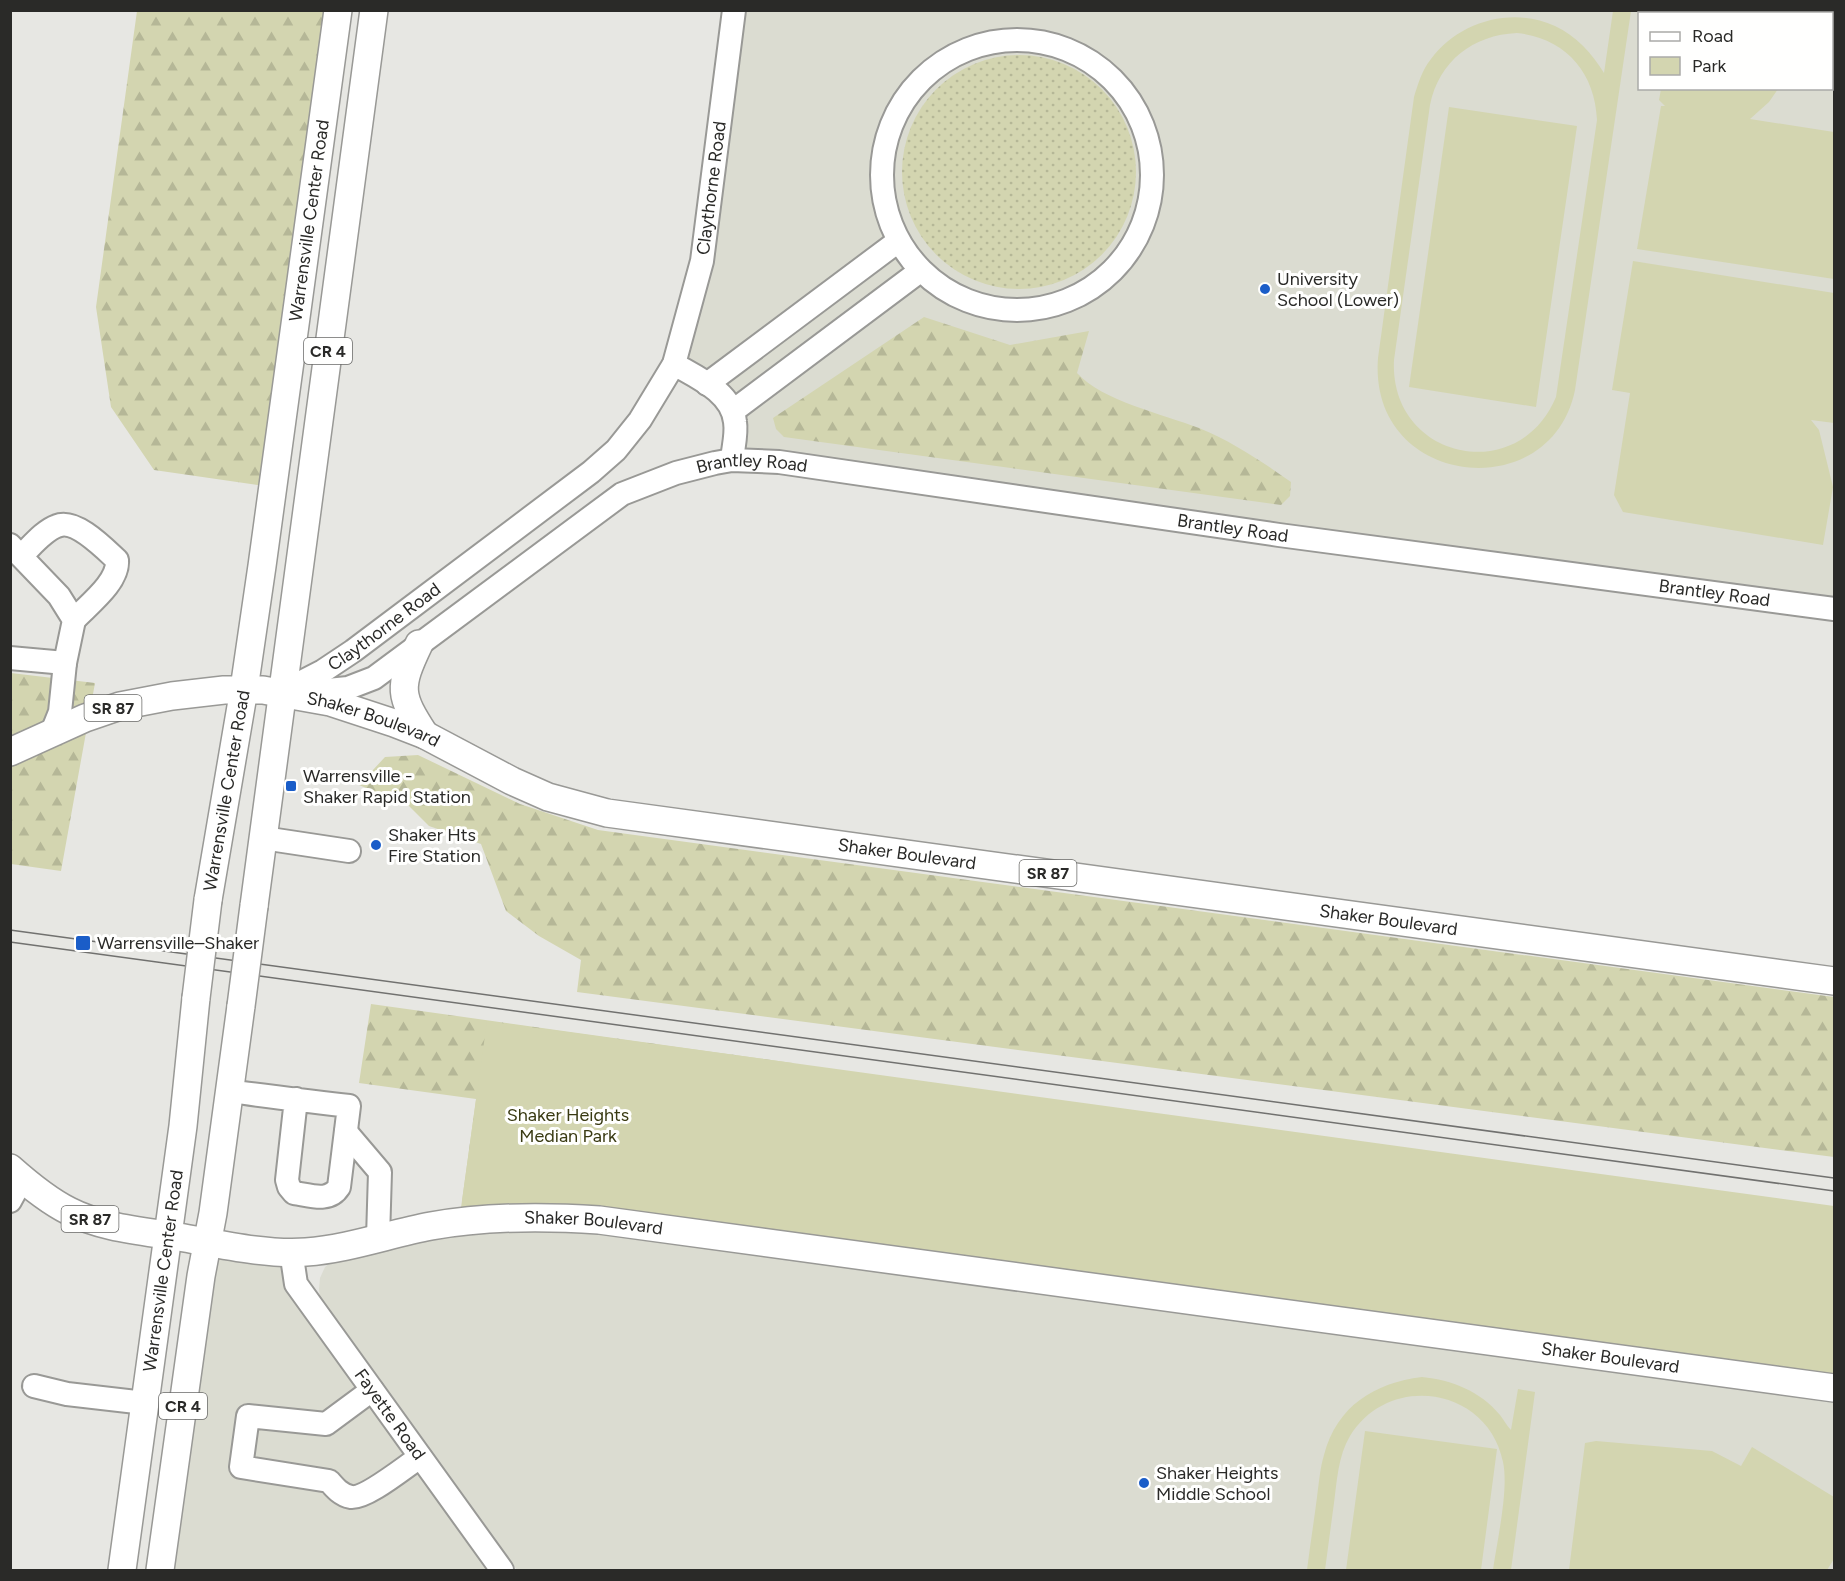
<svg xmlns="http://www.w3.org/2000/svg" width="1845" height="1581" viewBox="0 0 1845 1581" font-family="Figtree,sans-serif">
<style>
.built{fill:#dbdcd1;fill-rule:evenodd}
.grass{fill:url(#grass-dots)}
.forest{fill:url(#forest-firs)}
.green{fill:#d3d5b0;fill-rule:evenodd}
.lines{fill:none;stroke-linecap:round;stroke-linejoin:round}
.minor-casing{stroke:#999996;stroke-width:26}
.major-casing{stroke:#999996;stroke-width:30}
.minor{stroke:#fff;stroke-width:22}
.major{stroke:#fff;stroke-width:27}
.tram{stroke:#71716f;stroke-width:1.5}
.major-bridge-casing{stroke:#999996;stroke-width:30;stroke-linecap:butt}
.major-bridge{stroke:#fff;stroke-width:27}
.poi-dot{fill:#1a5dc8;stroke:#fffffe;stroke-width:2}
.labels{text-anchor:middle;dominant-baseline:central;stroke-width:6;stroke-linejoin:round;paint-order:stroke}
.shield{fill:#fffffe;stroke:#6a6a68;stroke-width:1.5}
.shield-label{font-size:16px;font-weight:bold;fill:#2a2a28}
.street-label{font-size:18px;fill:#2a2a28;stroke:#fffffe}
.poi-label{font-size:18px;fill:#2a2a28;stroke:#fffffe;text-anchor:start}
.park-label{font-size:18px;fill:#393a12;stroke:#fffffe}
</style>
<defs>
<pattern id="grass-dots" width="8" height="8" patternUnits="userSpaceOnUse" patternTransform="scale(1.5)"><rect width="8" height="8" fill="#d3d5b0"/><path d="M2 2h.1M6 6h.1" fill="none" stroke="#b5b797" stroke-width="1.8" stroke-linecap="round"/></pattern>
<pattern id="forest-firs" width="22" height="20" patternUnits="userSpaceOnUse" patternTransform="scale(1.5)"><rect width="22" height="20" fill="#d3d5b0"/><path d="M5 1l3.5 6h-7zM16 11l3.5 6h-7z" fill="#b5b797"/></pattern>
</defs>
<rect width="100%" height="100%" fill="#e7e7e3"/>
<path class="built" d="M 734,11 L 1834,11 L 1834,609 L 745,460 L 735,421 L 674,364 ZM 1640,14 L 1832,14 L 1832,88 L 1640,88 Z
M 549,1224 L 1834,1396 L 1834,1570 L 517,1570 L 326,1310 L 320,1299 L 319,1289 L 320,1278 L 325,1267 L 332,1261 L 426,1236 Z
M 207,1242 L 280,1252 L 294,1274 L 502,1570 L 161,1570 Z"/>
<path class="grass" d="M902 172a117 117 0 1 1 234 0a117 117 0 1 1-234 0Z"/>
<path class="forest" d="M 137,11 L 338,11 L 272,487 L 154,470 L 111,407 L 96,307 Z
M 924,317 L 1010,345 L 1089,331 L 1077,373 C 1102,401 1163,414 1199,428 C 1233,442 1261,461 1291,482 L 1290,496 L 1281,505 L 784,437 L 776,429 L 773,418 Z
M 11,673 L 95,683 L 61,871 L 11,864 Z
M 418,755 L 520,804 L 598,830 L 1834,997 L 1834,1157 L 577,992 L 581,960 L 539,936 L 506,911 L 481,844 L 429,826 L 409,806 L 359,785 L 385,757 Z
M 371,1004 L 793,1063 L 462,1201 L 476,1099 L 359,1083 Z"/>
<path class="green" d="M 1613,11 L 1631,11 L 1575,390 C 1551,508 1368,488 1378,358 L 1414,97 C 1418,84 1422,70 1431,59 C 1458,22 1512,6 1555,26 C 1576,36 1592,53 1604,73 ZM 1517,33 C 1565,38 1595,72 1597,120 L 1556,397 C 1518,488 1389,459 1394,360 L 1430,105 C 1439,61 1473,35 1517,33 Z
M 1661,89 L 1778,89 L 1769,102 L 1750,119 L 1834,132 L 1834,279 L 1637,249 L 1661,106 L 1665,106 L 1659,100 Z
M 1449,107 L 1577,126 L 1536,407 L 1409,387 Z
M 1633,261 L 1834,293 L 1834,423 L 1811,420 L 1819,430 L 1833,487 L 1823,545 L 1623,512 L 1614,495 L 1630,393 L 1612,390 Z
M 487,1021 L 1834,1206 L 1834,1388 L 651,1226 L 459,1222 Z
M 1422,1377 C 1452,1380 1480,1391 1500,1415 C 1504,1420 1507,1426 1511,1430 L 1518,1389 L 1535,1392 L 1511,1570 L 1493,1570 C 1497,1541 1509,1489 1503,1462 C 1488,1387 1389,1372 1350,1436 C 1338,1456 1337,1481 1334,1503 C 1331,1525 1328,1548 1325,1570 L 1307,1570 C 1310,1546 1314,1521 1317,1497 C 1319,1483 1320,1468 1324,1455 C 1337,1406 1374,1383 1422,1377 Z
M 1365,1431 L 1497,1449 L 1481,1570 L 1346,1570 Z
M 1596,1441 L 1712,1451 L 1741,1466 L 1752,1447 L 1834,1497 L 1834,1559 L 1827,1570 L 1569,1570 L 1585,1443 Z"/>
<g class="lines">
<defs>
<g id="minor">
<circle cx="1017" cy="175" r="135"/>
<path d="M 674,364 C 696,377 732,392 735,422 C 737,434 733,448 732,460"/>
<path d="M 707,384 L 897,242"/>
<path d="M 733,411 L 920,271"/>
<path d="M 10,545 L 59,596 L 74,620 L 65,663 L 60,712 L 52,732"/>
<path d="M 21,556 C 31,547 43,531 57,526 C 75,518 104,548 117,560 C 119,582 88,605 74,620"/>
<path d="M 10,658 L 65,663"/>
<path id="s1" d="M 286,690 L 323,671 L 353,651 L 591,472 L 616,450 L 640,420 L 674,364 L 702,261 L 734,10"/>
<path id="s2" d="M 308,692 L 348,688 L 374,678 L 622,494 L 676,473 L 715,463 L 732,460 L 779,462 L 1279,535 L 1834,609"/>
<path d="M 263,838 L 349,851"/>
<path d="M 230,1091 C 269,1097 309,1101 349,1106 L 339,1187 C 329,1203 310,1195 294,1193 L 289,1187 L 287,1180 L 296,1099"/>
<path d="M 346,1132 L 380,1172 L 378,1238"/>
<path d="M 10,1201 L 22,1179"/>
<path id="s3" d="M 294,1253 L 293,1264 L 296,1284 L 502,1570"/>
<path d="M 34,1386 L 67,1394 L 145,1403"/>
<path d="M 372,1390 L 326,1424 L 248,1416 L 241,1467 L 329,1481 C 335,1488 341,1495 351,1497 C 366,1499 406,1466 420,1457"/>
</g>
<g id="major">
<path d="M 419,644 C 398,688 399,695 425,735"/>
<path id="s4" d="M 10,752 L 85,718 L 120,706 L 172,696 L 224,690 L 263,690 L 330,702 L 394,723 L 425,735 L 512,781 L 548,797 L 607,813 L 1834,981"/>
<path id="s5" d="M 208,900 L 244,689 L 262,566 L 338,10"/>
<path d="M 254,906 L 374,10"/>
<path id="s6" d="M 10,1168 C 28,1184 47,1200 69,1211 C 102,1228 143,1231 179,1237 C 219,1244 266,1255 306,1252 C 348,1249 389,1234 431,1226 C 487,1216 542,1216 599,1220 L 1834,1388"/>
<path id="s7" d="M 122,1570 L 183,1126 L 196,998"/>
<path d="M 160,1570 L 201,1276 L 213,1213 L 241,1006"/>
</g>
</defs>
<use href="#minor" class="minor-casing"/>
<use href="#major" class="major-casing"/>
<use href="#minor" class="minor"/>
<use href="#major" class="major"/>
<path class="tram" d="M 10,930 L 1834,1178
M 10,942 L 1834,1191"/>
<defs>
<path id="major-bridge" d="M 196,998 L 208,900
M 241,1006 L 254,906"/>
</defs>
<use href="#major-bridge" class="major-bridge-casing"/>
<use href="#major-bridge" class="major-bridge"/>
</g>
<g class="poi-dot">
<circle cx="1265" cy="289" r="6"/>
<rect x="285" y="780" width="12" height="12" rx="3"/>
<circle cx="376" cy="845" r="6"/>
<rect x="75" y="935" width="16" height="16" rx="3"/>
<circle cx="1144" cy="1483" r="6"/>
</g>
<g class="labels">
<g class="shield">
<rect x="304" y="338" width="48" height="26" rx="4.5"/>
<rect x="84.5" y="695" width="57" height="26" rx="4.5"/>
<rect x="1019.5" y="860" width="57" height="26" rx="4.5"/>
<rect x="61.5" y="1206" width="57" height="26" rx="4.5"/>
<rect x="159" y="1393" width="48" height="26" rx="4.5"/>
</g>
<g class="shield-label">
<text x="328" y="351">CR 4</text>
<text x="113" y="708">SR 87</text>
<text x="1048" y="873">SR 87</text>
<text x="90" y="1219">SR 87</text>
<text x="183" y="1406">CR 4</text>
</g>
<g class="street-label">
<text stroke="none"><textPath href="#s1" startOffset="693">Claythorne Road</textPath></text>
<text stroke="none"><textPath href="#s5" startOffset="687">Warrensville Center Road</textPath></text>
<text stroke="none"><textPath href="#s2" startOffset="512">Brantley Road</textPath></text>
<text stroke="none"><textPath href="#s2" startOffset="998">Brantley Road</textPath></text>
<text stroke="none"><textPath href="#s2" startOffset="1484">Brantley Road</textPath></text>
<text stroke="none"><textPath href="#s1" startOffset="117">Claythorne Road</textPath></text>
<text stroke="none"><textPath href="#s4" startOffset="378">Shaker Boulevard</textPath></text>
<text stroke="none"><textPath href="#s5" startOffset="111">Warrensville Center Road</textPath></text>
<text stroke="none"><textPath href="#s4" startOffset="934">Shaker Boulevard</textPath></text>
<text stroke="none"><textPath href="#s4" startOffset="1420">Shaker Boulevard</textPath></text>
<text stroke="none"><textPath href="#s6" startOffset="606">Shaker Boulevard</textPath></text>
<text stroke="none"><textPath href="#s7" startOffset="302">Warrensville Center Road</textPath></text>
<text stroke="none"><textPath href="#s6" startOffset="1632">Shaker Boulevard</textPath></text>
<text stroke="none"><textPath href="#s3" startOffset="192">Fayette Road</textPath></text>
</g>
<g class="poi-label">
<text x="1277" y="279">University<tspan x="1277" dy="21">School (Lower)</tspan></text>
<text x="303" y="776">Warrensville -<tspan x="303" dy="21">Shaker Rapid Station</tspan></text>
<text x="388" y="835">Shaker Hts<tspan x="388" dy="21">Fire Station</tspan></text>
<text x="97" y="943">Warrensville–Shaker</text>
<text x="1156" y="1473">Shaker Heights<tspan x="1156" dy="21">Middle School</tspan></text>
</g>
<g class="park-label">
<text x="568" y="1115">Shaker Heights<tspan x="568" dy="21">Median Park</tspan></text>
</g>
</g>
<rect width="1845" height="1581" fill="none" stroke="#2a2a28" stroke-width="24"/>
<rect x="1638" y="12" width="195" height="78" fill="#fffffe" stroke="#aaaaa8" stroke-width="1.5"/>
<rect x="1650" y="32" width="30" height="9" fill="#ffffff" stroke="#aaaaa8" stroke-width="1.5"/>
<text x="1692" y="42" font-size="18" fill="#2a2a28">Road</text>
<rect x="1650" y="57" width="30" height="18" fill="#d3d5b0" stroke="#aaaaa8" stroke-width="1.5"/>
<text x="1692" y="72" font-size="18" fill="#2a2a28">Park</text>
</svg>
